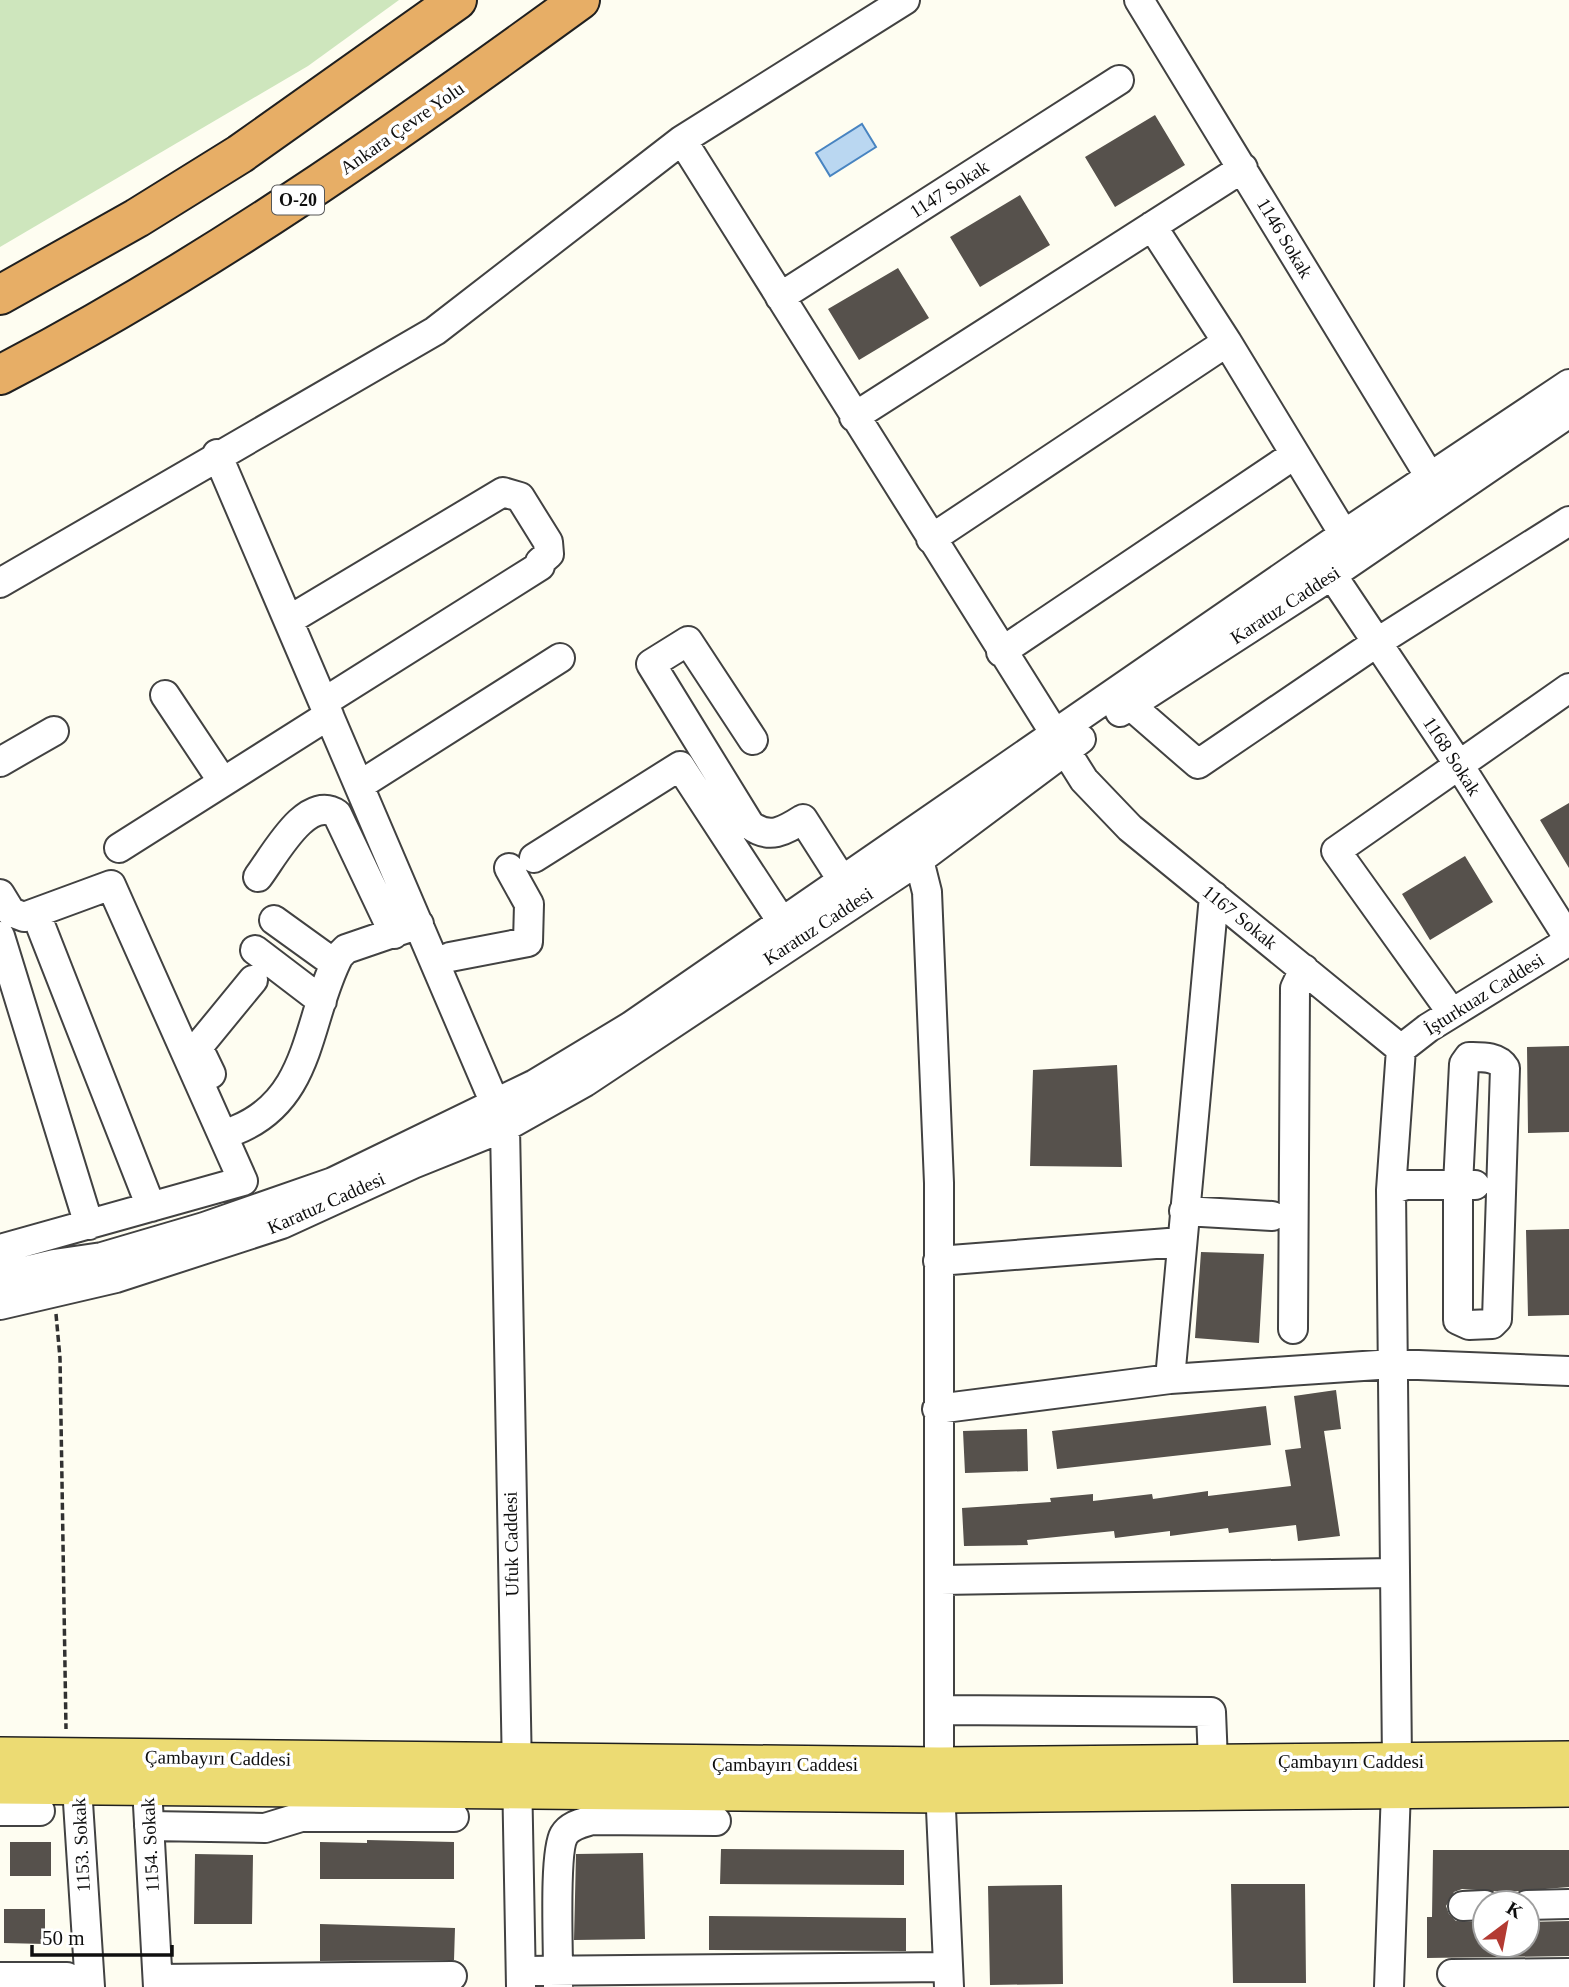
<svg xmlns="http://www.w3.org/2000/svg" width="1569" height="1987" viewBox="0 0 1569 1987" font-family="Georgia,serif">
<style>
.green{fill:#cee6bd}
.water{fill:#bad7f1;stroke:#4884c1;stroke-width:2}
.building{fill:#56514c}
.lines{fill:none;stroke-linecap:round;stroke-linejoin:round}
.minor-casing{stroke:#424242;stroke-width:32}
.major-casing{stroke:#202020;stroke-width:38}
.highway-casing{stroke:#202020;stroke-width:42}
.path{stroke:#313131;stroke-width:3.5;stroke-dasharray:7 3.5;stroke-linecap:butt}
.minor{stroke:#fff;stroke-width:28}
.major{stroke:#ecdb73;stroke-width:35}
.highway{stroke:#e7ae66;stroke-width:38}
.labels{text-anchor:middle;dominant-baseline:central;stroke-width:7;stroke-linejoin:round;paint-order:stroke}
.shield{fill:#fff;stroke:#575757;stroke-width:2}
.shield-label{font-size:18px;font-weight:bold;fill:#0f0f0f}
.street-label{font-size:19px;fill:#0f0f0f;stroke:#fff}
</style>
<rect width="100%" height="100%" fill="#fefdf1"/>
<path class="green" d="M 0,0 L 399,0 L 308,66 L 0,247 Z"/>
<path class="water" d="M 862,124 L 876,147 L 830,176 L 816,153 Z"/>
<path class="building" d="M 1155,115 L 1185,165 L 1115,207 L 1085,157 Z
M 1020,195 L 1050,245 L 980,287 L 950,237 Z
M 898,268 L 929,318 L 859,360 L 828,309 Z
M 1569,803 L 1569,868 L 1540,820 Z
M 1465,856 L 1493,902 L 1430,940 L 1402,894 Z
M 1569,1046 L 1569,1132 L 1528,1133 L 1527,1047 Z
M 1117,1065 L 1122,1167 L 1030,1166 L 1033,1070 Z
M 1569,1229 L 1569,1315 L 1528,1316 L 1526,1230 Z
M 1201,1252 L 1264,1254 L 1259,1343 L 1195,1338 Z
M 1336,1390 L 1341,1429 L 1324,1431 L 1340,1536 L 1298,1541 L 1296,1525 L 1229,1533 L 1228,1528 L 1170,1536 L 1170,1531 L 1115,1538 L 1114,1531 L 1027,1540 L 1028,1545 L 964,1546 L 962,1508 L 1051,1502 L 1050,1498 L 1093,1494 L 1093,1501 L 1152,1494 L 1153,1499 L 1208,1491 L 1208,1496 L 1291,1486 L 1285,1450 L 1301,1448 L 1294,1396 Z
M 1266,1406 L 1271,1445 L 1057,1469 L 1052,1431 Z
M 1027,1429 L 1028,1471 L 965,1473 L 963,1431 Z
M 367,1840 L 454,1842 L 454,1879 L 320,1879 L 320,1842 L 367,1843 Z
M 10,1842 L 51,1842 L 51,1876 L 10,1876 Z
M 721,1849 L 904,1850 L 904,1885 L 720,1884 Z
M 1433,1850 L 1569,1850 L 1569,1887 L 1507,1892 L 1462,1889 L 1454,1892 L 1446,1906 L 1449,1914 L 1456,1921 L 1485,1922 L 1485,1945 L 1527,1945 L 1527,1922 L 1569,1921 L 1569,1956 L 1427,1958 L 1427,1917 L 1432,1917 Z
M 643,1853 L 645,1939 L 574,1940 L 576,1854 Z
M 195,1854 L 253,1855 L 252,1924 L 194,1924 Z
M 1231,1884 L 1305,1884 L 1306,1983 L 1233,1983 Z
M 1062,1885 L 1063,1984 L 990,1985 L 988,1886 Z
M 4,1909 L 45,1909 L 45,1944 L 4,1943 Z
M 709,1916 L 906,1918 L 906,1951 L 709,1950 Z
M 320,1924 L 455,1928 L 454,1960 L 320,1961 Z"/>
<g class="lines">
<defs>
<path id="minor" d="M 1139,0 L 1430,477
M 682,140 L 1084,780 L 1130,828 L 1401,1049
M 1152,226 L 1227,342 L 1354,551
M 780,297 L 1119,80
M 854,417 L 1243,168
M 217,454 L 505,1127 L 521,1987
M 931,539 L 1227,342
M 1332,575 L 1459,765 L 1569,939
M 0,583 L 435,331 L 682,140 L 905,0
M 289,620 L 503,492 L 520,497 L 548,542 L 549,554 L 540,562
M 1001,652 L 1294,455
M 165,695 L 223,782
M 324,702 L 540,566
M 1130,705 L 1198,764 L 1376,643 L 1569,521
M 1120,712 L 1332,575 L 1569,413
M 753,740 L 688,641 L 651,664 L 750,825 C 770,840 784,831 803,819 L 842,880
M 0,762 L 54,731
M 360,785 L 560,658
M 119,848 L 329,715
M 534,858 L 680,766 L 782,922
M 919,860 L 927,892 L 939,1183 L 939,1765 L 949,1987
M 258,877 C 274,856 307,793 337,814 L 394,934
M 0,894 L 11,912 L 24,917 L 111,885 L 243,1181 L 0,1249
M 36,914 L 151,1207
M 274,920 L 335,964
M 0,936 L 89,1225
M 255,950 L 322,1001
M 436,963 L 450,957 L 528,942 L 529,904 L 509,868
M 1452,1013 L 1336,851 L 1569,688
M 1401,1049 L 1428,1028 L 1569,941
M 1469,1057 C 1482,1057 1498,1056 1505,1068 L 1497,1319 L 1492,1324 L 1469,1325 L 1458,1320 L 1458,1185 L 1464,1064 Z
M 211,1074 L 198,1047 L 253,980
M 236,1130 C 313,1099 306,1019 339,956 L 346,949 L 419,924
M 1391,1190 L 1406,1185 L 1475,1185
M 1184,1211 L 1272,1216
M 938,1261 L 1181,1242
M 0,1277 L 54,1264 L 102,1257 L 204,1227 L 333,1182 L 535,1084 L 631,1026 L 1343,535 L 1569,384
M 0,1305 L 116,1278 L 282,1224 L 413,1164 L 505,1127 L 585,1082 L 919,860 L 1081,739
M 1293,1329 L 1295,988 L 1304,969
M 1170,1379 L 1214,896
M 937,1409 L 1170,1379 L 1393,1364 L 1569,1371
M 941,1580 L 1393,1573
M 940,1710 L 1211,1712 L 1213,1762
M 77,1787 L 90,1987
M 147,1787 L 158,1987
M 0,1811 L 40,1811
M 149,1826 L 265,1828 L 301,1817 L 454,1817
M 1527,1905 L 1569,1904
M 1463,1906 L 1485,1905
M 521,1971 L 948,1967
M 1452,1974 L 1569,1973
M 0,1977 L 67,1977
M 158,1979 L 452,1976
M 558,1987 C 559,1959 553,1854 564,1835 C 570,1825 582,1823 592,1820 L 716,1821
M 1389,1987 L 1397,1761 L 1391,1190 L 1401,1049"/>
<path id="major" d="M 0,1755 L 939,1765 L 1569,1759
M 0,1786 L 941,1795 L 1569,1789"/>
<path id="highway" d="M 0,295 L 137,218 L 240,154 L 457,0
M 0,375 C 206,268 393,136 580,0"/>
</defs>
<use href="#minor" class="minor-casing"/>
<use href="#major" class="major-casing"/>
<use href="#highway" class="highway-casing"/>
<path class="path" d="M 56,1314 L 60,1358 L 66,1729"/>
<use href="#minor" class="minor"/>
<use href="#major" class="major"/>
<use href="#highway" class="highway"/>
</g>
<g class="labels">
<rect class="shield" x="272" y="185.5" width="52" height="29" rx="5"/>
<g class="shield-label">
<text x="298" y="200">O-20</text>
</g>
<g class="street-label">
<text transform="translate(402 128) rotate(-35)">Ankara Çevre Yolu</text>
<text transform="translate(949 189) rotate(-33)">1147 Sokak</text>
<text transform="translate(1285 238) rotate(59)">1146 Sokak</text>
<text transform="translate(1285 605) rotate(-33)">Karatuz Caddesi</text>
<text transform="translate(1452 756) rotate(57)">1168 Sokak</text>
<text transform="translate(1240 917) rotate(39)">1167 Sokak</text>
<text transform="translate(818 926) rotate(-33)">Karatuz Caddesi</text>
<text transform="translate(1484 994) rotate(-32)">İşturkuaz Caddesi</text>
<text transform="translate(326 1203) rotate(-24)">Karatuz Caddesi</text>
<text transform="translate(511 1544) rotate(-91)">Ufuk Caddesi</text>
<text transform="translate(218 1758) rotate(1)">Çambayırı Caddesi</text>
<text x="1351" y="1761">Çambayırı Caddesi</text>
<text x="785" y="1764">Çambayırı Caddesi</text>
<text transform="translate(81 1845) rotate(-93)">1153. Sokak</text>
<text transform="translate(150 1845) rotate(-93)">1154. Sokak</text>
</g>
</g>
<g transform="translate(1506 1924) rotate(32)"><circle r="33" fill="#ffffff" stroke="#9f9f9f" stroke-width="2"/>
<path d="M0-5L12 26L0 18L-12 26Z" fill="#b33a32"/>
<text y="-10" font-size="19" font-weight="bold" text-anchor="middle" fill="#0f0f0f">K</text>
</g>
<path d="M32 1945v10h140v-10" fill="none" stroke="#0f0f0f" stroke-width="3.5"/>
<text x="42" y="1945" font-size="21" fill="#0f0f0f" stroke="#ffffff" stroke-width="5" paint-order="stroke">50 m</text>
</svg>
